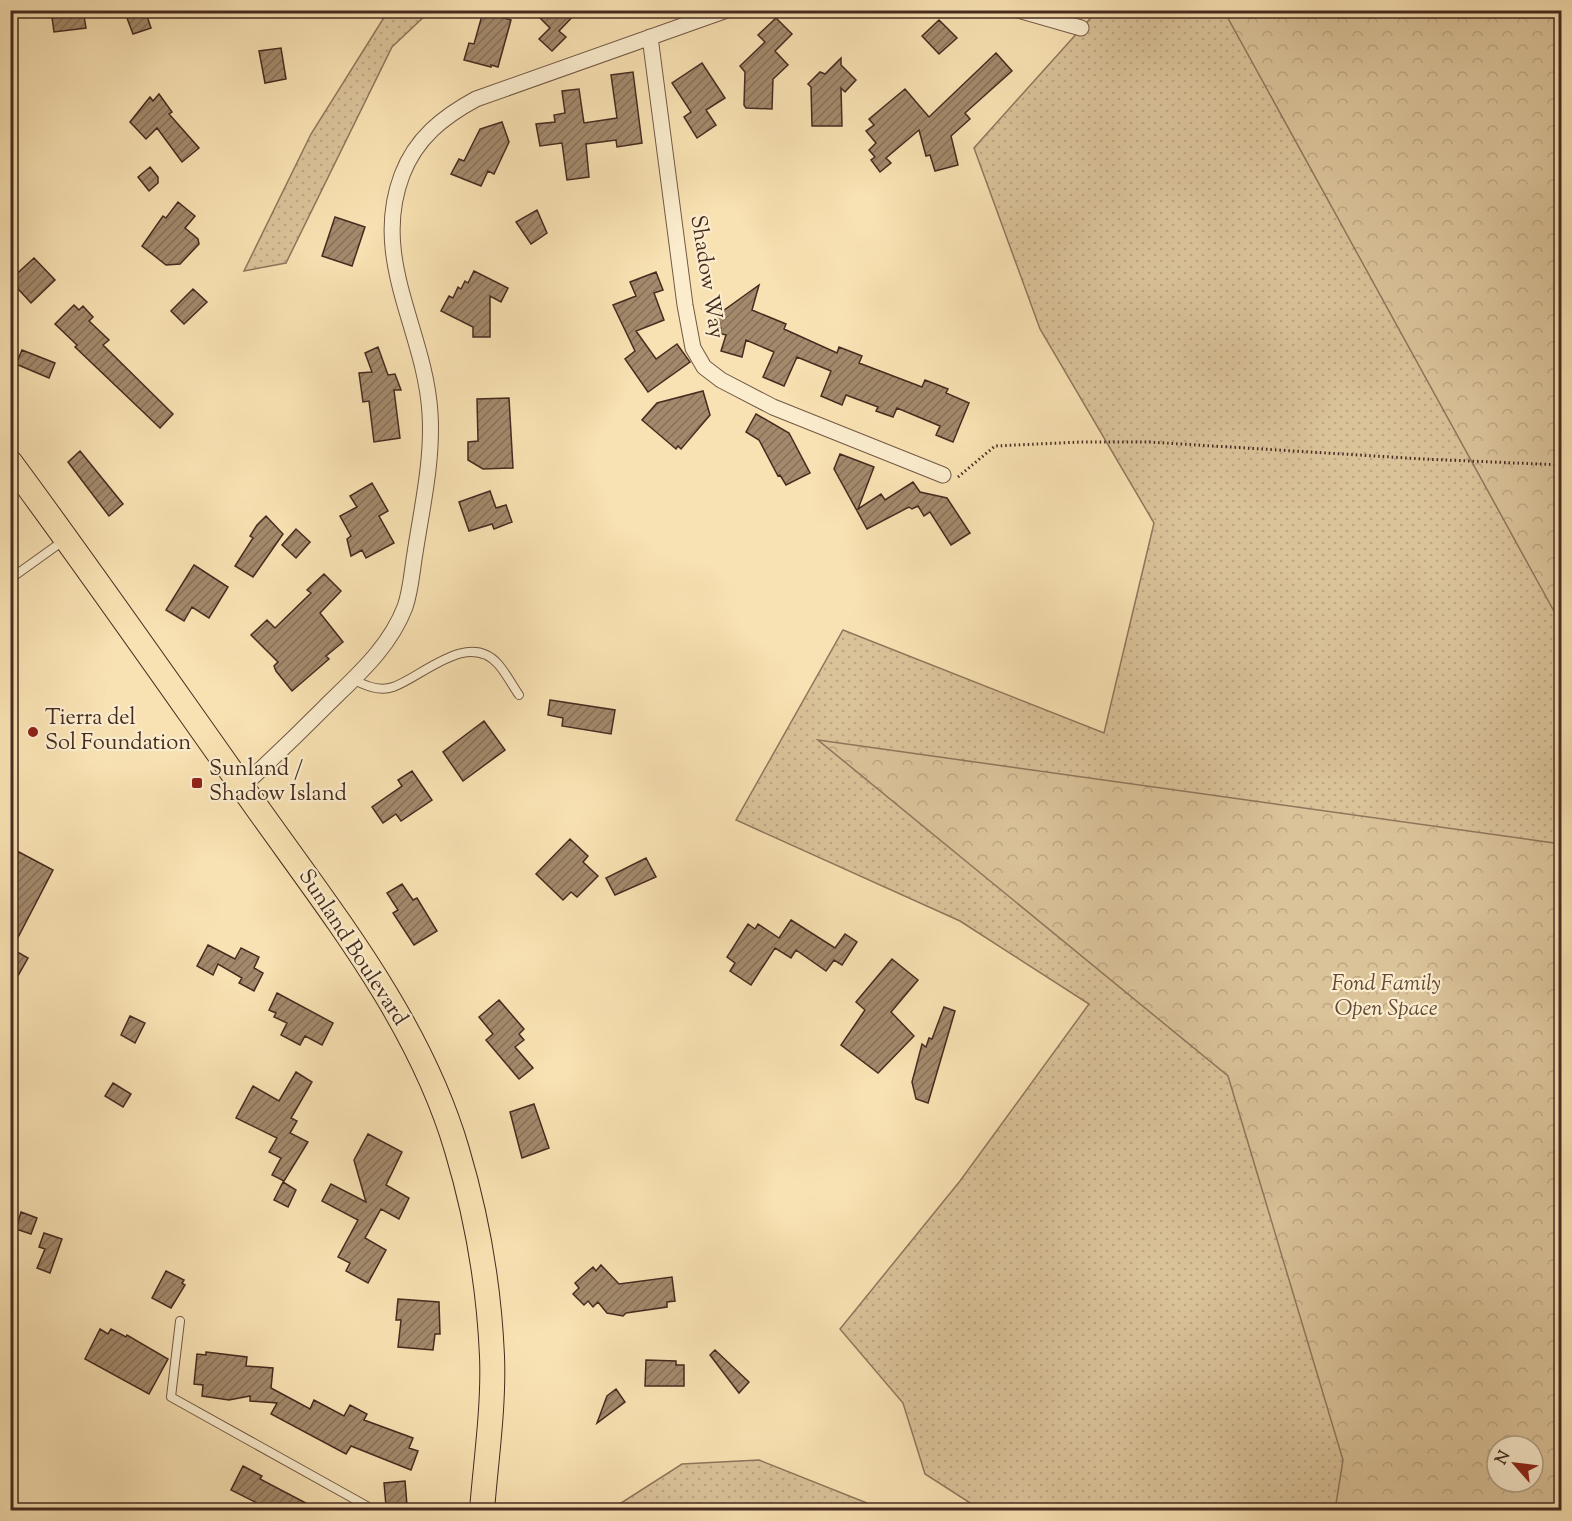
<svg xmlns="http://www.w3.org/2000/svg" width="1572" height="1521" viewBox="0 0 1572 1521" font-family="'Sorts Mill Goudy',serif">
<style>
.grass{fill:url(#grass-dots);stroke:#90765c;stroke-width:1.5;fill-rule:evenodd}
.park{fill:url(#park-crowns);stroke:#90765c;stroke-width:1.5;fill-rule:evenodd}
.building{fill:url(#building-hatch);stroke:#462b20;stroke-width:1.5}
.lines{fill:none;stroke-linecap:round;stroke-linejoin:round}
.service-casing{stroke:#725844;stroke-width:10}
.minor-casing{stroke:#725844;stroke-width:17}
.primary-casing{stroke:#462b20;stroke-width:26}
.path{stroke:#462b20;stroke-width:3;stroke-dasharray:1.5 3;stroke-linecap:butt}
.service{stroke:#faeccd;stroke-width:8}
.minor{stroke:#faeccd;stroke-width:15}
.primary{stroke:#f8e1b2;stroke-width:24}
.poi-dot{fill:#8f2418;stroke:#faeccd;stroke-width:2}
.labels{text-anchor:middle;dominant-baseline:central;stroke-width:4.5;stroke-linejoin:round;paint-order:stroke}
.street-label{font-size:22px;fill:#462b20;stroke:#faeccd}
.poi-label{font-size:22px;fill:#462b20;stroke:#faeccd;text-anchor:start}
.park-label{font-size:22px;font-style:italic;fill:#644938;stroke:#faeccd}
</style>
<defs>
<pattern id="grass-dots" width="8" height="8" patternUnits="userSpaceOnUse" patternTransform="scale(1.5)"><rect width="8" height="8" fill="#dac299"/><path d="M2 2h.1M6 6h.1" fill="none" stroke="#bca784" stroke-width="1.8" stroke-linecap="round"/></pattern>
<pattern id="park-crowns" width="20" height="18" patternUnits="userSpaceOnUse" patternTransform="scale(1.5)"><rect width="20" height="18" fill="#dac299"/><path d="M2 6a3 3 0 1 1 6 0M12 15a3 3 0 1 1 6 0" fill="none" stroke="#bca784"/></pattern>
<pattern id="building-hatch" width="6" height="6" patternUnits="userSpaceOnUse" patternTransform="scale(1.5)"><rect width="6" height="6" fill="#a38a6c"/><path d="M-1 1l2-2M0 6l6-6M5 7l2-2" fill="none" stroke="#877158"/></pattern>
</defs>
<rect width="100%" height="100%" fill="#f8e1b2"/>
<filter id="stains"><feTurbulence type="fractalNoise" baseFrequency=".00333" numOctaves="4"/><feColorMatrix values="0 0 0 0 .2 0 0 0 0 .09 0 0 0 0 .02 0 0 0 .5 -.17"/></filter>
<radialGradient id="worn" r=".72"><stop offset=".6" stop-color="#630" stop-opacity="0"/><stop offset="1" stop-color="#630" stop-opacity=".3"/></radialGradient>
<path class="grass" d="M 388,11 L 430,11 L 392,47 L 286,263 L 244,271 L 311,134 Z
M 1097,11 L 1561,11 L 1561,1510 L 981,1510 L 925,1474 L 903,1403 L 840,1329 L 960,1181 L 1089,1004 L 960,921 L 736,820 L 843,630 L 1104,733 L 1154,523 L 1040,329 L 974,148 ZM 1497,1446 L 1533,1446 L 1533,1482 L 1497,1482 Z
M 759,1460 L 882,1509 L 610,1510 L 682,1464 Z"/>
<path class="park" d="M 1224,11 L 1561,11 L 1561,624 Z
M 818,740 L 1561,844 L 1561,1510 L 1335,1510 L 1343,1460 L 1228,1076 ZM 1497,1446 L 1533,1446 L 1533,1482 L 1497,1482 Z"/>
<path class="building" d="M 51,10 L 83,10 L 86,28 L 54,32 Z
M 124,10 L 145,10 L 151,28 L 133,34 Z
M 532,10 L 579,10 L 559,31 L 566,37 L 552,51 L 539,39 L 550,28 Z
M 483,12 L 511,20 L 498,67 L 491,65 L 491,67 L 464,60 L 469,43 L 474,44 Z
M 776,18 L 792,34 L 775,51 L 788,65 L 773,79 L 772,109 L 746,108 L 744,105 L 745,72 L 740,66 L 765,42 L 758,35 Z
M 939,20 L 957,38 L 939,54 L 922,36 Z
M 281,48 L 286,79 L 265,83 L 259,51 Z
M 996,53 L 1012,71 L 965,113 L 970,119 L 951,136 L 958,165 L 935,171 L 930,155 L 926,156 L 919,130 L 886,158 L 891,163 L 880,172 L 871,160 L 875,157 L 869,150 L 876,143 L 866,131 L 874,125 L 869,119 L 905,89 L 929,117 Z
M 841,58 L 841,65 L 856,80 L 845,92 L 841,88 L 842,126 L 812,126 L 811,87 L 808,84 L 820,72 L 825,74 Z
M 702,63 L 725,98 L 706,110 L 716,125 L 697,138 L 684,117 L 691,112 L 672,83 Z
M 633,72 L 642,143 L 617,147 L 616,140 L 586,144 L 589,177 L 567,180 L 562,143 L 540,146 L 536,124 L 555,122 L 554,115 L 565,113 L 562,91 L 579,89 L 584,123 L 617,118 L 611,75 Z
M 159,94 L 172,112 L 169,114 L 199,148 L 182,162 L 157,128 L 146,139 L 130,122 L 150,97 L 153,101 Z
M 502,122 L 509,142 L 494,174 L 488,171 L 481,186 L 451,174 L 459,159 L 464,161 L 480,129 Z
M 150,167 L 158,177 L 158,183 L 149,191 L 138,177 Z
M 178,202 L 195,216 L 185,228 L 198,239 L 199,244 L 180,264 L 166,265 L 142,246 L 163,216 L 166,218 Z
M 537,210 L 547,233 L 531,244 L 516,222 Z
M 335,217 L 365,227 L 352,266 L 322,256 Z
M 34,258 L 55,280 L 31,303 L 10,280 Z
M 474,271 L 508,288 L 501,302 L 490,296 L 490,337 L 473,337 L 473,327 L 441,311 L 449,296 L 453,298 L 458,287 L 461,289 L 465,281 L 468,283 Z
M 656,272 L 663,290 L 654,293 L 664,320 L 636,331 L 656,359 L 677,344 L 690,362 L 648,392 L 625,359 L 635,351 L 613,305 L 636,296 L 630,282 Z
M 759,285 L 752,310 L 786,324 L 784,329 L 837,353 L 839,347 L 862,356 L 859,363 L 922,387 L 925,380 L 948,389 L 946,393 L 969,403 L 953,442 L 936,435 L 940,426 L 897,408 L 893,417 L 876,411 L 878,407 L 846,395 L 842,405 L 821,396 L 831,371 L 797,357 L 784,386 L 763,377 L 774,352 L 746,340 L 742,357 L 721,351 L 726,335 L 719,333 L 721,328 L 713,326 L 716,316 Z
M 193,289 L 207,302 L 184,324 L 171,311 Z
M 74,305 L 79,310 L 83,306 L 93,317 L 89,321 L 109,340 L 103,345 L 173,414 L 160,428 L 75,347 L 77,345 L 55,324 Z
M 378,347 L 388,375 L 395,374 L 401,390 L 394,390 L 400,438 L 374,442 L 369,401 L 363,402 L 359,373 L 372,372 L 365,353 Z
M 22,350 L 55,363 L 49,378 L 16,364 Z
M 703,391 L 710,415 L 681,449 L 678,446 L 676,449 L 642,420 L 657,403 Z
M 509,398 L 513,468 L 483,469 L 468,460 L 468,442 L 478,441 L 477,399 Z
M 756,414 L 789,433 L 810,473 L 786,485 L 780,475 L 778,476 L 759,440 L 746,432 Z
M 80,451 L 123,504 L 109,516 L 68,462 Z
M 840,454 L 874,467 L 858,509 L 881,494 L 885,500 L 913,482 L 920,492 L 947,498 L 970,533 L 951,545 L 930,512 L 924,516 L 918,506 L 912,509 L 909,507 L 867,529 L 834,469 Z
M 372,483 L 388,511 L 379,516 L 394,543 L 366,558 L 362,550 L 351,556 L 347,539 L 351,536 L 340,516 L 357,507 L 350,496 Z
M 490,491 L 496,508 L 506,505 L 512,522 L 494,529 L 492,524 L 469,531 L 459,502 Z
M 266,516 L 283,534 L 253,577 L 235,566 L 253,538 L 250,536 L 257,525 Z
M 296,529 L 310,542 L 296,558 L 282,545 Z
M 194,565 L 228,587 L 209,618 L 192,607 L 184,621 L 166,610 Z
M 324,574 L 341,591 L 320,613 L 343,642 L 326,656 L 329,659 L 292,691 L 276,671 L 274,666 L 278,662 L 251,635 L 267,620 L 275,628 L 311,593 L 307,590 Z
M 550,700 L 615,710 L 611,734 L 562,726 L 563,718 L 548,715 Z
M 484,721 L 505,750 L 463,781 L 443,752 Z
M 412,771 L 432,800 L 401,821 L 396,814 L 383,823 L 372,807 L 402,786 L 398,780 Z
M 570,839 L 588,856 L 583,862 L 598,876 L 577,897 L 571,892 L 563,900 L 536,874 Z
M 17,851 L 53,870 L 12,949 L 28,958 L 10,990 L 10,864 Z
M 646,858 L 656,877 L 615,895 L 606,878 Z
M 402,884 L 413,900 L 417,898 L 437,931 L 414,945 L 393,913 L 398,910 L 387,893 Z
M 791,920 L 835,948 L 845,934 L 857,942 L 842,965 L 834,960 L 826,971 L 796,950 L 791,958 L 775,948 L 751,985 L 730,971 L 735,963 L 727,957 L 748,924 L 755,929 L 758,924 L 779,938 Z
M 208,945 L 235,959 L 241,948 L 259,957 L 254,968 L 263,973 L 254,991 L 239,983 L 242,978 L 218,964 L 213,975 L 197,966 Z
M 892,959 L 918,980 L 891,1012 L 914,1036 L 878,1073 L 841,1045 L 865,1010 L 856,1002 Z
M 277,993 L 333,1023 L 322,1045 L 305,1036 L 300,1045 L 281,1035 L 287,1023 L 274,1017 L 276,1013 L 269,1010 Z
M 499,1000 L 524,1029 L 519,1034 L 524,1040 L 515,1047 L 533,1068 L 519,1079 L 486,1040 L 493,1034 L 479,1017 Z
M 944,1007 L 955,1011 L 928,1103 L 916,1099 L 912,1082 L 922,1044 L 926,1047 L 929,1038 L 932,1039 Z
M 130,1016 L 145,1023 L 135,1043 L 121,1035 Z
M 296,1072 L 312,1082 L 291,1118 L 297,1121 L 290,1133 L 308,1142 L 284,1181 L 272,1175 L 281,1158 L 269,1152 L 277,1138 L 236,1118 L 253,1086 L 279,1101 Z
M 113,1083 L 131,1094 L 123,1107 L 105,1096 Z
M 534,1104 L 549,1148 L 522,1158 L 510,1112 Z
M 368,1134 L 402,1152 L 386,1185 L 409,1198 L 399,1219 L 381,1209 L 365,1238 L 386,1250 L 368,1283 L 346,1271 L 350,1263 L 338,1257 L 358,1220 L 322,1201 L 331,1184 L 366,1202 L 354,1160 Z
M 283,1182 L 296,1190 L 288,1207 L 274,1200 Z
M 21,1212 L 37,1218 L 31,1234 L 16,1229 Z
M 44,1233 L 62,1239 L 50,1273 L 37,1268 L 45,1249 L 39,1247 Z
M 601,1265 L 619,1284 L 672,1277 L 675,1301 L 667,1302 L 667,1307 L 626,1313 L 623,1316 L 607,1313 L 598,1302 L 593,1307 L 588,1301 L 584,1305 L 573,1294 L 579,1288 L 575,1283 L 593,1267 L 596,1271 Z
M 166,1271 L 184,1280 L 182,1283 L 185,1285 L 171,1308 L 152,1298 Z
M 398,1299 L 439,1302 L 440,1334 L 435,1334 L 433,1350 L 398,1347 L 401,1320 L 396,1320 Z
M 100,1329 L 108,1334 L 111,1329 L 126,1337 L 127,1335 L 168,1359 L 149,1394 L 85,1359 Z
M 715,1350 L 749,1382 L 739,1393 L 710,1355 Z
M 206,1352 L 247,1357 L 246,1366 L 273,1368 L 271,1388 L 310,1409 L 314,1400 L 344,1416 L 350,1405 L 367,1414 L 364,1420 L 413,1438 L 409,1448 L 418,1451 L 411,1470 L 351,1446 L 346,1454 L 271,1414 L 277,1403 L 250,1401 L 250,1396 L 229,1400 L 202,1396 L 203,1385 L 194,1384 L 197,1354 L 206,1355 Z
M 646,1360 L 676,1361 L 676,1365 L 684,1365 L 684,1386 L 645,1386 Z
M 616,1389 L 625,1402 L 597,1423 L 607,1396 Z
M 243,1466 L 262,1476 L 260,1479 L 319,1510 L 271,1510 L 231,1490 Z
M 405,1481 L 407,1505 L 386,1506 L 384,1483 Z"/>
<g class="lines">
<defs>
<path id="service" d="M 10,579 L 63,541
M 353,679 C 365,686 379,692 393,687 C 422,677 468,630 498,664 C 506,673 512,685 519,695
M 180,1321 L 171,1397 L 374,1510"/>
<path id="minor" d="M 1018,10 L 1081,28
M 650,37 L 685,305 L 693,348 L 704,367 L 721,380 L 773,407 L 943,475
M 242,787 C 270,761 297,735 324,708 C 355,677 389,649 405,607 C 411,590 412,570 415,553 C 422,507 433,460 430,413 C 425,330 370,259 402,175 C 416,138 443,117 476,99 L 727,10"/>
<path id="primary" d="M 10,462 C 93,574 172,688 253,802 C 330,911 419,1020 457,1150 C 477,1217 489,1286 492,1356 C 494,1406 486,1460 482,1510"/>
</defs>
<use href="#service" class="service-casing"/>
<use href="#minor" class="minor-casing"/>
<use href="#primary" class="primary-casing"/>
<path class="path" d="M 958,477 L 995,446 L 1081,442 L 1149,442 L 1423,459 L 1562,465"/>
<use href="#service" class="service"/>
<use href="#minor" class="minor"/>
<use href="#primary" class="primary"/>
</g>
<g class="poi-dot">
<circle cx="33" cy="732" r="6"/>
<rect x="191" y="777" width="12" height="12" rx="3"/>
</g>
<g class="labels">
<g class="street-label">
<text transform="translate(706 277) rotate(81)">Shadow Way</text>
<text transform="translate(352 948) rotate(57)">Sunland Boulevard</text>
</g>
<g class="poi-label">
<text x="45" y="719">Tierra del<tspan x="45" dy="25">Sol Foundation</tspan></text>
<text x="209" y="770">Sunland /<tspan x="209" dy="25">Shadow Island</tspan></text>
</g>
<g class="park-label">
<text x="1386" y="985">Fond Family<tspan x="1386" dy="25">Open Space</tspan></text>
</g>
</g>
<rect width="1572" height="1521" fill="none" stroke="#f8e1b2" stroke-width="36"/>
<rect x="12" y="12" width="1548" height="1497" fill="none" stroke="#462b20" stroke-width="3"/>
<rect x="18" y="18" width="1536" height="1485" fill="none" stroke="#462b20" stroke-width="1.5"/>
<g transform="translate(1515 1464) rotate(298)"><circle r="28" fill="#faeccd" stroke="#b29f88" stroke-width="1.5"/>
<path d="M0-4.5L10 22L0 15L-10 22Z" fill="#8f2418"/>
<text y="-9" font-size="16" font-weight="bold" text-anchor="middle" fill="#462b20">N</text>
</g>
<rect width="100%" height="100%" filter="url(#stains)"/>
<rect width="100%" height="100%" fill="url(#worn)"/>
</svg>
